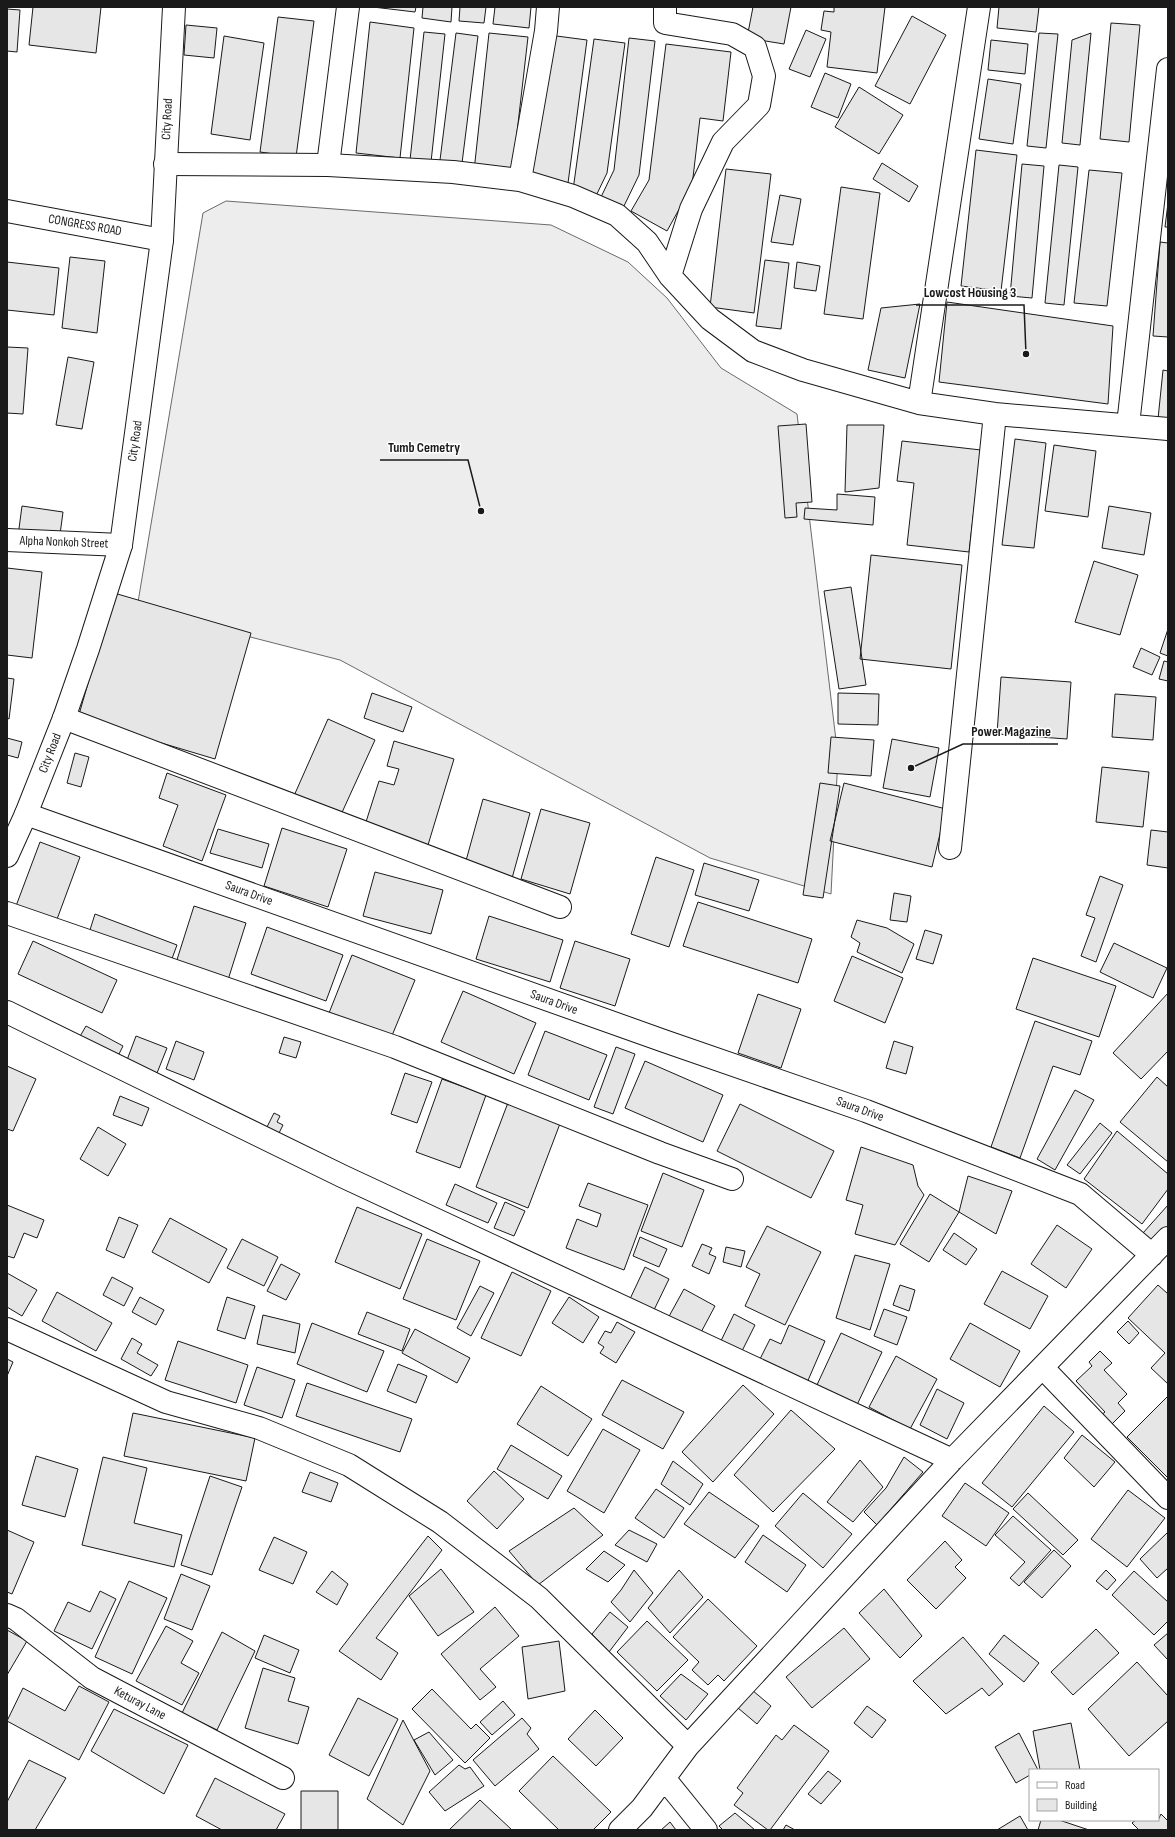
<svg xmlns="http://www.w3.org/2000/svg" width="1175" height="1837" viewBox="0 0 1175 1837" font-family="'Sofia Sans Condensed',sans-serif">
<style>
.built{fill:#ededed;stroke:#6a6a6a}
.building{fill:#e6e6e6;stroke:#1a1a1a}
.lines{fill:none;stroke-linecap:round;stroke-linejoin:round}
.minor-casing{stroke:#1a1a1a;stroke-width:24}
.secondary-casing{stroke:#1a1a1a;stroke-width:24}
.minor{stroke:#fff;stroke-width:22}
.secondary{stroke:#fff;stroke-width:22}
.labels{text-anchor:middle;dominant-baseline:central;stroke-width:3;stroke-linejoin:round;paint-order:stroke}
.street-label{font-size:13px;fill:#1a1a1a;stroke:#fff}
.leader{fill:none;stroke:#1a1a1a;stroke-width:1.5}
.callout-dot{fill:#1a1a1a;stroke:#fff;stroke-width:1.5}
.callout-label{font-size:14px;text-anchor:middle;font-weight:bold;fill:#1a1a1a;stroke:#fff;stroke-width:3;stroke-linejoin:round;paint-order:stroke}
</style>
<rect width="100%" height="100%" fill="#fff"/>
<path class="built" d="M 226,201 L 551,225 L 628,262 L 667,298 L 721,368 L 797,414 L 838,757 L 831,894 L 710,858 L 340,660 L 137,608 L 203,213 Z"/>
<path class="building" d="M 33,7 L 101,7 L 96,53 L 29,45 Z
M 373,7 L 416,7 L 415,12 Z
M 423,7 L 452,7 L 451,22 L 422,18 Z
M 460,7 L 486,7 L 484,23 L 459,21 Z
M 495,7 L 531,7 L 529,28 L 493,24 Z
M 753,7 L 791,7 L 784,44 L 747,38 Z
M 834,7 L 885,7 L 877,73 L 827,67 L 831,32 L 821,30 L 824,11 L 834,12 Z
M 999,7 L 1039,7 L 1036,32 L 997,28 Z
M 7,9 L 20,10 L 17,52 L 7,51 Z
M 912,16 L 946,35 L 910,104 L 875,86 Z
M 278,17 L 314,21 L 296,157 L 260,152 Z
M 370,22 L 414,28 L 400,158 L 356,153 Z
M 1111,23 L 1140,25 L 1129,142 L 1100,139 Z
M 186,25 L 217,28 L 214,58 L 184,55 Z
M 806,30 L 826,39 L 810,77 L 789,69 Z
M 424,32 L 445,34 L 431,162 L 410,160 Z
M 456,33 L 478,36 L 461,171 L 439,168 Z
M 489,33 L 528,37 L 512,176 L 474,171 Z
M 1039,33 L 1058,34 L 1046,148 L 1027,146 Z
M 1091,33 L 1080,145 L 1062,143 L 1072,40 Z
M 549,35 L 587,40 L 568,183 L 531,179 Z
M 224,36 L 264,43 L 250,140 L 211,134 Z
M 629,38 L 655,41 L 639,175 L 623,208 L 601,197 L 614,170 Z
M 594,39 L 625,43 L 607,173 L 594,200 L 573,190 Z
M 991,40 L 1028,44 L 1025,74 L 988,70 Z
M 666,44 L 731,52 L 723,121 L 700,118 L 692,186 L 667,231 L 631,211 L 649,180 Z
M 825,73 L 851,84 L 838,118 L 811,107 Z
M 988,79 L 1021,84 L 1013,144 L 979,139 Z
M 859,87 L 903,115 L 879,154 L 835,127 Z
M 976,150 L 1017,155 L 1001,291 L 961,286 Z
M 882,163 L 918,186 L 909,202 L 873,179 Z
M 1022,164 L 1044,166 L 1032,298 L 1010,296 Z
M 1059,165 L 1078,167 L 1064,305 L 1045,303 Z
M 726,169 L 771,174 L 754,313 L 710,307 Z
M 1089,170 L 1122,173 L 1107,306 L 1074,303 Z
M 841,187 L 880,193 L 863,319 L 824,314 Z
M 780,195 L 801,199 L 793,245 L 771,242 Z
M 1168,203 L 1168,227 L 1165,227 Z
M 1160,242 L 1168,243 L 1168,337 L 1153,336 Z
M 70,257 L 105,261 L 97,333 L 62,328 Z
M 765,260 L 789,263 L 781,329 L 756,326 Z
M 7,262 L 59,268 L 54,315 L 7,310 Z
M 797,262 L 820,266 L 816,291 L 794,288 Z
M 947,302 L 1113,326 L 1108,404 L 939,382 Z
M 920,304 L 905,378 L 868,370 L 881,308 Z
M 7,347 L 28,348 L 23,414 L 7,413 Z
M 68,357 L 94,362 L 82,429 L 56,425 Z
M 1163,370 L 1168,371 L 1168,420 L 1158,419 Z
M 806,424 L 812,502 L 796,503 L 797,517 L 785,518 L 778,426 Z
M 847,425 L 884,425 L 879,488 L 845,492 Z
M 1015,439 L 1046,443 L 1034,548 L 1002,545 Z
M 902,441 L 981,450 L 969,552 L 907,545 L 914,483 L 897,481 Z
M 1054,445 L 1096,451 L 1088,517 L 1045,511 Z
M 837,494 L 875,497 L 873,525 L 804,519 L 805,508 L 837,510 Z
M 22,506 L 63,512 L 59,542 L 18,536 Z
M 1109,506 L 1151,513 L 1144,555 L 1102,548 Z
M 871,555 L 962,565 L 951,669 L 860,659 Z
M 1094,561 L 1138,575 L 1120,635 L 1075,622 Z
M 7,568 L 42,572 L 32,658 L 7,655 Z
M 851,587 L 866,685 L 839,689 L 824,591 Z
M 114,593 L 251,633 L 215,759 L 78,718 Z
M 1168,629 L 1168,656 L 1160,653 Z
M 1141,648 L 1160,657 L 1152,675 L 1133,667 Z
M 1164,661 L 1168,662 L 1168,681 L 1159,679 Z
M 1001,677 L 1071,682 L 1067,739 L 997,734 Z
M 7,678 L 14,679 L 9,719 L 7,718 Z
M 372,693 L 412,707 L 403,732 L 364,718 Z
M 838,693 L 879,694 L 878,725 L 838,724 Z
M 1115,694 L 1156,697 L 1153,740 L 1112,737 Z
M 328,719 L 375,740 L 339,819 L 293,798 Z
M 831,737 L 874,740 L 871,776 L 828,773 Z
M 7,738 L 22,742 L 18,758 L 7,755 Z
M 892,739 L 939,748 L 930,797 L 883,788 Z
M 394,741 L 454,759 L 428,845 L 365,825 L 379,781 L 394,785 L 399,769 L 387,766 Z
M 75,753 L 89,757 L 81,787 L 67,783 Z
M 1102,767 L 1149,772 L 1143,827 L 1096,822 Z
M 167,773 L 226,795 L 202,861 L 163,846 L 178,805 L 159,798 Z
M 820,783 L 840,786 L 823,898 L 803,895 Z
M 844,783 L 946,809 L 932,867 L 830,841 Z
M 483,799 L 530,813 L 511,882 L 464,868 Z
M 541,809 L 590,823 L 570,894 L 521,879 Z
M 282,828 L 347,849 L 328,907 L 264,886 Z
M 218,829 L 269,844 L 262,868 L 210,853 Z
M 1151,830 L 1168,832 L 1168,868 L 1147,865 Z
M 40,842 L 80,857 L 56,922 L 16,906 Z
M 656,857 L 694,870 L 669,947 L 631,934 Z
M 704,863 L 759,880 L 749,911 L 695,895 Z
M 375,872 L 443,890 L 431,934 L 363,916 Z
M 1100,876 L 1123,885 L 1096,962 L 1081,956 L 1095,918 L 1086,915 Z
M 894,893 L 911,896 L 907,922 L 890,920 Z
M 698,902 L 812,939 L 798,983 L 683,946 Z
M 194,906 L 246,923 L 227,983 L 175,966 Z
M 95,914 L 177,945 L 170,964 L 89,933 Z
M 489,916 L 563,940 L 550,982 L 476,959 Z
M 857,920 L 887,928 L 914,944 L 902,973 L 857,952 L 860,943 L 851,937 Z
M 267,927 L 343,955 L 326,1001 L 251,974 Z
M 925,930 L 942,935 L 933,964 L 916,959 Z
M 33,941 L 117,980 L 102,1013 L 18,974 Z
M 575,941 L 630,959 L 615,1006 L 560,988 Z
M 1114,943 L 1167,968 L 1153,998 L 1100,972 Z
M 352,955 L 415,980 L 391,1038 L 329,1013 Z
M 852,956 L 903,978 L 885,1023 L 834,1001 Z
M 1033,958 L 1116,986 L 1099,1037 L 1016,1009 Z
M 463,991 L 536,1023 L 514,1074 L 441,1042 Z
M 1168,993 L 1168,1051 L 1141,1079 L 1113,1053 Z
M 758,994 L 801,1009 L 781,1068 L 738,1053 Z
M 1035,1021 L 1092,1041 L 1080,1075 L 1053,1066 L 1020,1158 L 991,1147 Z
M 86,1026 L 123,1046 L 117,1058 L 79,1038 Z
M 545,1031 L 607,1055 L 589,1100 L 528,1075 Z
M 136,1036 L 167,1048 L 157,1073 L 127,1060 Z
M 284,1037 L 301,1042 L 296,1058 L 279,1053 Z
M 176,1041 L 204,1052 L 194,1080 L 166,1069 Z
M 894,1041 L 913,1047 L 906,1074 L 886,1068 Z
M 616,1047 L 635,1054 L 613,1114 L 594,1107 Z
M 645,1061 L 723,1095 L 703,1142 L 625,1108 Z
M 7,1066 L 36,1079 L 13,1131 L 7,1129 Z
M 405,1073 L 432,1082 L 417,1123 L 391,1114 Z
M 1157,1077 L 1168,1087 L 1168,1162 L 1120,1122 Z
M 442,1079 L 486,1095 L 460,1168 L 416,1152 Z
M 1075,1090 L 1094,1100 L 1055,1170 L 1037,1159 Z
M 120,1096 L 149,1108 L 142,1126 L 113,1115 Z
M 509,1100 L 561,1121 L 528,1208 L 476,1187 Z
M 740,1104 L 834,1151 L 811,1198 L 717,1151 Z
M 274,1113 L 280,1116 L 277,1122 L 283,1125 L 277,1137 L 265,1131 Z
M 1100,1123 L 1112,1133 L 1080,1174 L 1067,1165 Z
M 98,1127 L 126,1144 L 108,1176 L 80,1159 Z
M 1117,1131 L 1168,1174 L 1168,1189 L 1142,1224 L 1084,1179 Z
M 861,1147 L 913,1165 L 918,1186 L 924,1195 L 895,1245 L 855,1234 L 863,1205 L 846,1200 Z
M 663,1173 L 704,1190 L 682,1247 L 641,1231 Z
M 968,1176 L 1012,1191 L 996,1234 L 959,1212 Z
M 588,1183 L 648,1205 L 624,1270 L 566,1248 L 577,1219 L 597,1227 L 601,1214 L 579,1206 Z
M 455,1184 L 497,1203 L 488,1223 L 446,1205 Z
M 930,1194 L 959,1212 L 929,1262 L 900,1244 Z
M 505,1202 L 525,1211 L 514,1236 L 494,1228 Z
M 7,1205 L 44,1220 L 37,1238 L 24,1233 L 14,1258 L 7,1256 Z
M 1168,1205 L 1168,1235 L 1158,1246 L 1143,1233 Z
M 357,1207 L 422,1234 L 400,1289 L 335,1262 Z
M 119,1217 L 138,1225 L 124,1258 L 106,1250 Z
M 170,1218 L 227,1249 L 209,1283 L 152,1252 Z
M 1057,1225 L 1092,1249 L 1066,1288 L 1031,1264 Z
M 767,1226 L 821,1252 L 785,1325 L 745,1306 L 760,1274 L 746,1267 Z
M 954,1233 L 977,1249 L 966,1265 L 943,1250 Z
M 640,1237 L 667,1249 L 659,1267 L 633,1256 Z
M 242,1239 L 278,1257 L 264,1286 L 227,1268 Z
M 427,1239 L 480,1261 L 456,1320 L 403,1299 Z
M 702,1244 L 712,1248 L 709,1254 L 716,1257 L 709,1274 L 692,1266 Z
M 726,1247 L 745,1251 L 741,1267 L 723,1262 Z
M 855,1255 L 890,1264 L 870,1330 L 836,1318 Z
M 281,1264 L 300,1274 L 286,1300 L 267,1291 Z
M 645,1267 L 669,1279 L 653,1312 L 629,1301 Z
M 1002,1271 L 1048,1296 L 1030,1329 L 984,1304 Z
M 512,1272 L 551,1291 L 521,1356 L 481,1338 Z
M 7,1273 L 37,1290 L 22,1316 L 7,1307 Z
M 112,1277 L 133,1288 L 124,1306 L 103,1295 Z
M 900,1285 L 915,1290 L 909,1311 L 893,1305 Z
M 1158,1285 L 1168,1294 L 1168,1384 L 1151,1368 L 1165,1353 L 1128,1318 Z
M 480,1286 L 494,1293 L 471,1336 L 457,1328 Z
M 684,1289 L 715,1306 L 698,1338 L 667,1320 Z
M 57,1292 L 112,1323 L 96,1351 L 42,1321 Z
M 140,1297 L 164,1310 L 156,1325 L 132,1312 Z
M 227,1297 L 255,1306 L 245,1339 L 217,1330 Z
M 569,1297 L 599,1317 L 583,1343 L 552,1323 Z
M 884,1309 L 907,1317 L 897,1345 L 874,1336 Z
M 367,1312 L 410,1329 L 402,1351 L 358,1334 Z
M 734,1314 L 755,1325 L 738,1359 L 717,1349 Z
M 263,1315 L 300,1324 L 295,1353 L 257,1344 Z
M 1128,1321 L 1139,1333 L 1129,1344 L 1117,1332 Z
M 617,1322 L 635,1332 L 616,1363 L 600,1353 L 604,1347 L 598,1343 L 605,1331 L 611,1333 Z
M 312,1323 L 384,1351 L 367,1392 L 297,1364 Z
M 970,1323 L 1020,1351 L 1000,1387 L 950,1359 Z
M 789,1325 L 825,1341 L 806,1385 L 759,1361 L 770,1339 L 781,1344 Z
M 415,1329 L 470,1358 L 457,1383 L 402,1353 Z
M 841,1333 L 882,1352 L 856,1407 L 816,1387 Z
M 132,1338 L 142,1344 L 137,1353 L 158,1365 L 151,1376 L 121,1359 Z
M 178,1341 L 248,1365 L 236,1403 L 165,1380 Z
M 1100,1351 L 1112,1363 L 1104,1370 L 1127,1394 L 1118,1403 L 1125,1411 L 1111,1425 L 1101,1415 L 1105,1412 L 1076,1381 L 1092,1366 L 1089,1362 Z
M 896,1356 L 937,1379 L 910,1429 L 869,1407 Z
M 7,1359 L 13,1362 L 7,1376 Z
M 398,1364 L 427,1376 L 416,1403 L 387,1391 Z
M 257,1367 L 295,1380 L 282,1418 L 244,1405 Z
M 622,1380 L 684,1412 L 663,1449 L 602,1415 Z
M 307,1383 L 412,1419 L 400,1452 L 296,1416 Z
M 743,1385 L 774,1414 L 713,1482 L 682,1452 Z
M 541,1386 L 592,1419 L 568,1456 L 517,1424 Z
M 937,1389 L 964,1403 L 947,1439 L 920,1425 Z
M 1168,1396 L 1168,1478 L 1127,1437 Z
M 1044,1406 L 1074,1432 L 1012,1507 L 982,1483 Z
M 791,1410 L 835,1449 L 773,1512 L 734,1475 Z
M 133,1413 L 255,1438 L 246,1481 L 124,1456 Z
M 603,1429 L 640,1450 L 604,1513 L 567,1491 Z
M 1082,1435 L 1115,1462 L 1094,1487 L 1064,1458 Z
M 511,1445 L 562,1476 L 548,1499 L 497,1469 Z
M 36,1456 L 78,1469 L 65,1517 L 22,1505 Z
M 103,1457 L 147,1468 L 134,1523 L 182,1535 L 174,1567 L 82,1545 Z
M 904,1457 L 923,1472 L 877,1525 L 864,1512 L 886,1488 Z
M 860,1460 L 883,1487 L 853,1522 L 827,1502 Z
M 673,1461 L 703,1484 L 690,1505 L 661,1484 Z
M 494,1471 L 524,1499 L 497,1529 L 467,1501 Z
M 310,1472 L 338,1483 L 331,1502 L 302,1492 Z
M 210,1476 L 242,1487 L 212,1575 L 181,1565 Z
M 965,1483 L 1009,1513 L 986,1546 L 942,1516 Z
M 656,1489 L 684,1508 L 664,1538 L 635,1518 Z
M 1128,1490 L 1165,1518 L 1127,1567 L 1091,1539 Z
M 709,1492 L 759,1526 L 735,1558 L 684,1524 Z
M 803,1493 L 852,1534 L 823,1568 L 775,1526 Z
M 1028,1493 L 1078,1540 L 1063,1555 L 1013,1509 Z
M 574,1508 L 603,1535 L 538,1585 L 509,1551 Z
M 1013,1516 L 1051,1550 L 1019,1586 L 1010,1578 L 1025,1562 L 995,1535 Z
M 7,1530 L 34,1542 L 12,1594 L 7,1592 Z
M 629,1530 L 657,1544 L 647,1562 L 615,1545 Z
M 1168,1532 L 1168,1568 L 1157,1578 L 1140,1559 Z
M 763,1535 L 806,1565 L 787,1592 L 745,1562 Z
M 428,1536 L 442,1550 L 376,1638 L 398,1653 L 381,1680 L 339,1651 Z
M 274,1537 L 307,1552 L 293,1584 L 259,1570 Z
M 945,1541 L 962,1560 L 955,1567 L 966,1578 L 936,1609 L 907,1580 Z
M 1054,1550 L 1071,1566 L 1042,1598 L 1024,1582 Z
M 604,1551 L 625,1565 L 608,1582 L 586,1569 Z
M 441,1569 L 474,1612 L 438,1636 L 409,1596 Z
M 634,1570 L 653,1593 L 630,1622 L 611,1602 L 621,1590 Z
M 679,1570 L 703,1597 L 670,1633 L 648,1608 Z
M 1106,1570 L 1116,1580 L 1107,1590 L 1096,1581 Z
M 332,1571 L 348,1584 L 337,1605 L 316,1592 Z
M 1134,1571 L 1168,1602 L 1168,1621 L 1154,1635 L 1112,1595 Z
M 181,1574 L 210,1586 L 192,1630 L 164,1619 Z
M 129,1581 L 167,1598 L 132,1674 L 95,1657 Z
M 884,1589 L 922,1636 L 900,1658 L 859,1613 Z
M 100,1591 L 116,1599 L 92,1649 L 54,1631 L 68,1602 L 90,1612 Z
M 708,1599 L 757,1646 L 724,1681 L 718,1675 L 708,1685 L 692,1670 L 699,1662 L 673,1637 Z
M 495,1607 L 519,1636 L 480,1669 L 496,1687 L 480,1700 L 441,1654 Z
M 610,1612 L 628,1627 L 609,1652 L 592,1634 Z
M 647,1621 L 688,1660 L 657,1691 L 617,1652 Z
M 166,1626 L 193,1641 L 181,1663 L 199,1673 L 182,1705 L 136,1681 Z
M 844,1628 L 870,1659 L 812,1708 L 786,1677 Z
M 1096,1629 L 1119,1653 L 1073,1695 L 1051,1672 Z
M 7,1630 L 27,1641 L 7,1675 Z
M 222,1632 L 255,1651 L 217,1730 L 182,1713 Z
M 1168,1633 L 1168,1660 L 1154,1645 Z
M 264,1635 L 299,1650 L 290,1673 L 255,1658 Z
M 1004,1635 L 1039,1663 L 1024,1682 L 989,1654 Z
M 963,1637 L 1003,1684 L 989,1696 L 982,1688 L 946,1714 L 913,1681 Z
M 559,1641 L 565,1691 L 528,1699 L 522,1647 Z
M 1137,1662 L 1168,1696 L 1168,1721 L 1129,1756 L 1088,1709 Z
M 263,1668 L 295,1678 L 288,1701 L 309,1707 L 298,1744 L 245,1728 Z
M 681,1674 L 708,1694 L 686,1720 L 660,1696 Z
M 79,1686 L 109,1702 L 79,1760 L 7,1721 L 23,1688 L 65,1711 Z
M 432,1689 L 471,1729 L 476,1724 L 490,1738 L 465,1763 L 412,1709 Z
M 752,1690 L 771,1706 L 757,1724 L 738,1708 Z
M 358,1698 L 398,1719 L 369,1776 L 329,1755 Z
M 503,1701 L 515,1715 L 492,1735 L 480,1722 Z
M 867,1706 L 886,1720 L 872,1738 L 854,1723 Z
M 114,1709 L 188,1745 L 164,1794 L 91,1751 Z
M 595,1710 L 623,1738 L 596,1766 L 568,1739 Z
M 522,1718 L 531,1728 L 527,1734 L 539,1749 L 495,1786 L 473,1760 Z
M 403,1720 L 430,1771 L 403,1825 L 367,1799 Z
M 1071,1723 L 1080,1770 L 1040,1770 L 1033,1731 Z
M 794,1725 L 829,1751 L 770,1830 L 768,1830 L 734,1805 L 743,1793 L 737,1788 L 776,1735 L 782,1740 Z
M 429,1732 L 453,1760 L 435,1775 L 414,1740 Z
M 1019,1733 L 1038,1770 L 1030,1770 L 1030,1775 L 1016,1783 L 995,1747 Z
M 553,1756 L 611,1812 L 593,1830 L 559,1830 L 519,1791 Z
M 29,1760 L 66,1778 L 35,1830 L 7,1830 L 7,1802 Z
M 459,1765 L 465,1769 L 470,1767 L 484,1786 L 445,1811 L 429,1792 Z
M 828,1771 L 841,1781 L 821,1804 L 808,1794 Z
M 215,1778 L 285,1814 L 276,1830 L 222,1830 L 196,1816 Z
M 301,1791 L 338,1791 L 338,1830 L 301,1830 Z
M 480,1800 L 512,1830 L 451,1830 L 450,1829 Z
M 735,1813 L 755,1830 L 723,1830 L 719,1826 Z
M 1161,1814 L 1168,1821 L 1168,1830 L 1139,1830 L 1132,1823 L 1136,1820 L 1158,1820 Z
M 1020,1816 L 1028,1830 L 997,1830 Z
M 1041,1820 L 1059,1820 L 1089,1830 L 1038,1830 Z
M 670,1822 L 676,1830 L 661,1830 Z
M 786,1825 L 795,1830 L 783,1830 Z"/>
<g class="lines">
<defs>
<path id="minor" d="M 665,7 L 665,23 L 732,34 L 755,47 L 764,76 L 759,105 L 723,142 L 691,209 L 670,276
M 165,164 L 328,165 L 453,172 L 520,180 L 573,196 L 617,215 L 647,242 L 670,276 L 710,319 L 753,351 L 803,370 L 919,403 L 995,414 L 1168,429
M 328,165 L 348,7
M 520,180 L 546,31 L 548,7
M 7,211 L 162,240
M 919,403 L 979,7
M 1128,425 L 1168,69
M 7,540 L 121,545
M 64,718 L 560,907
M 26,814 L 664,1041 L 866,1111 L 1080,1194 L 1152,1255
M 950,848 L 995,414
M 7,913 L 395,1047 L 660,1153 L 732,1179
M 7,1012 L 342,1176 L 952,1460
M 7,1329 L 166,1402 L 259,1428 L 349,1465 L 440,1522 L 539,1598 L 688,1746
M 1043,1368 L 1168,1498
M 7,1615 L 16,1619 L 92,1678 L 283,1778
M 664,1778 L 706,1830
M 620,1830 L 642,1808 L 688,1746 L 952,1460 L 1168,1238"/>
<path id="secondary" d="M 7,856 L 26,814 L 64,718 L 88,649 L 121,545 L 162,240 L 174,7"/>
</defs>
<use href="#minor" class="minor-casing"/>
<use href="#secondary" class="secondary-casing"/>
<use href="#minor" class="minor"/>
<use href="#secondary" class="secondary"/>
</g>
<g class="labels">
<g class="street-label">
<text transform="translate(167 119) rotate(-87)">City Road</text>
<text transform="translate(85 225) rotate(10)">CONGRESS ROAD</text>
<text transform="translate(135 441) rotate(-82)">City Road</text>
<text transform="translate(64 542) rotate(2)">Alpha Nonkoh Street</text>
<text transform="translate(50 753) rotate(-69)">City Road</text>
<text transform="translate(249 893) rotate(20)">Saura Drive</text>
<text transform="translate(554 1002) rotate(20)">Saura Drive</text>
<text transform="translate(860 1109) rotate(20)">Saura Drive</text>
<text transform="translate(140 1703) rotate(28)">Keturay Lane</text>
</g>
</g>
<path class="leader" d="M1026 354L1024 305H916M481 511L468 460H380M911 768L963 744H1058"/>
<g class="callout-dot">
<circle cx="1026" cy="354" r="4"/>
<circle cx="481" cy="511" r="4"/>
<circle cx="911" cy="768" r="4"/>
</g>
<g class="callout-label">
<text x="970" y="297">Lowcost Housing 3</text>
<text x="424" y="452">Tumb Cemetry</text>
<text x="1011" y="736">Power Magazine</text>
</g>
<rect width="1175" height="1837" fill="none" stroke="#1a1a1a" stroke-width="16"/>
<rect x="1029" y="1769" width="130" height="52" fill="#ffffff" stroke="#a3a3a3"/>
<rect x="1037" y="1782" width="20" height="6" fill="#ffffff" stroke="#a3a3a3"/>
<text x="1065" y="1789" font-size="12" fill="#1a1a1a">Road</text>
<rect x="1037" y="1799" width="20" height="12" fill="#e6e6e6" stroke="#a3a3a3"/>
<text x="1065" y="1809" font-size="12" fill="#1a1a1a">Building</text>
</svg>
